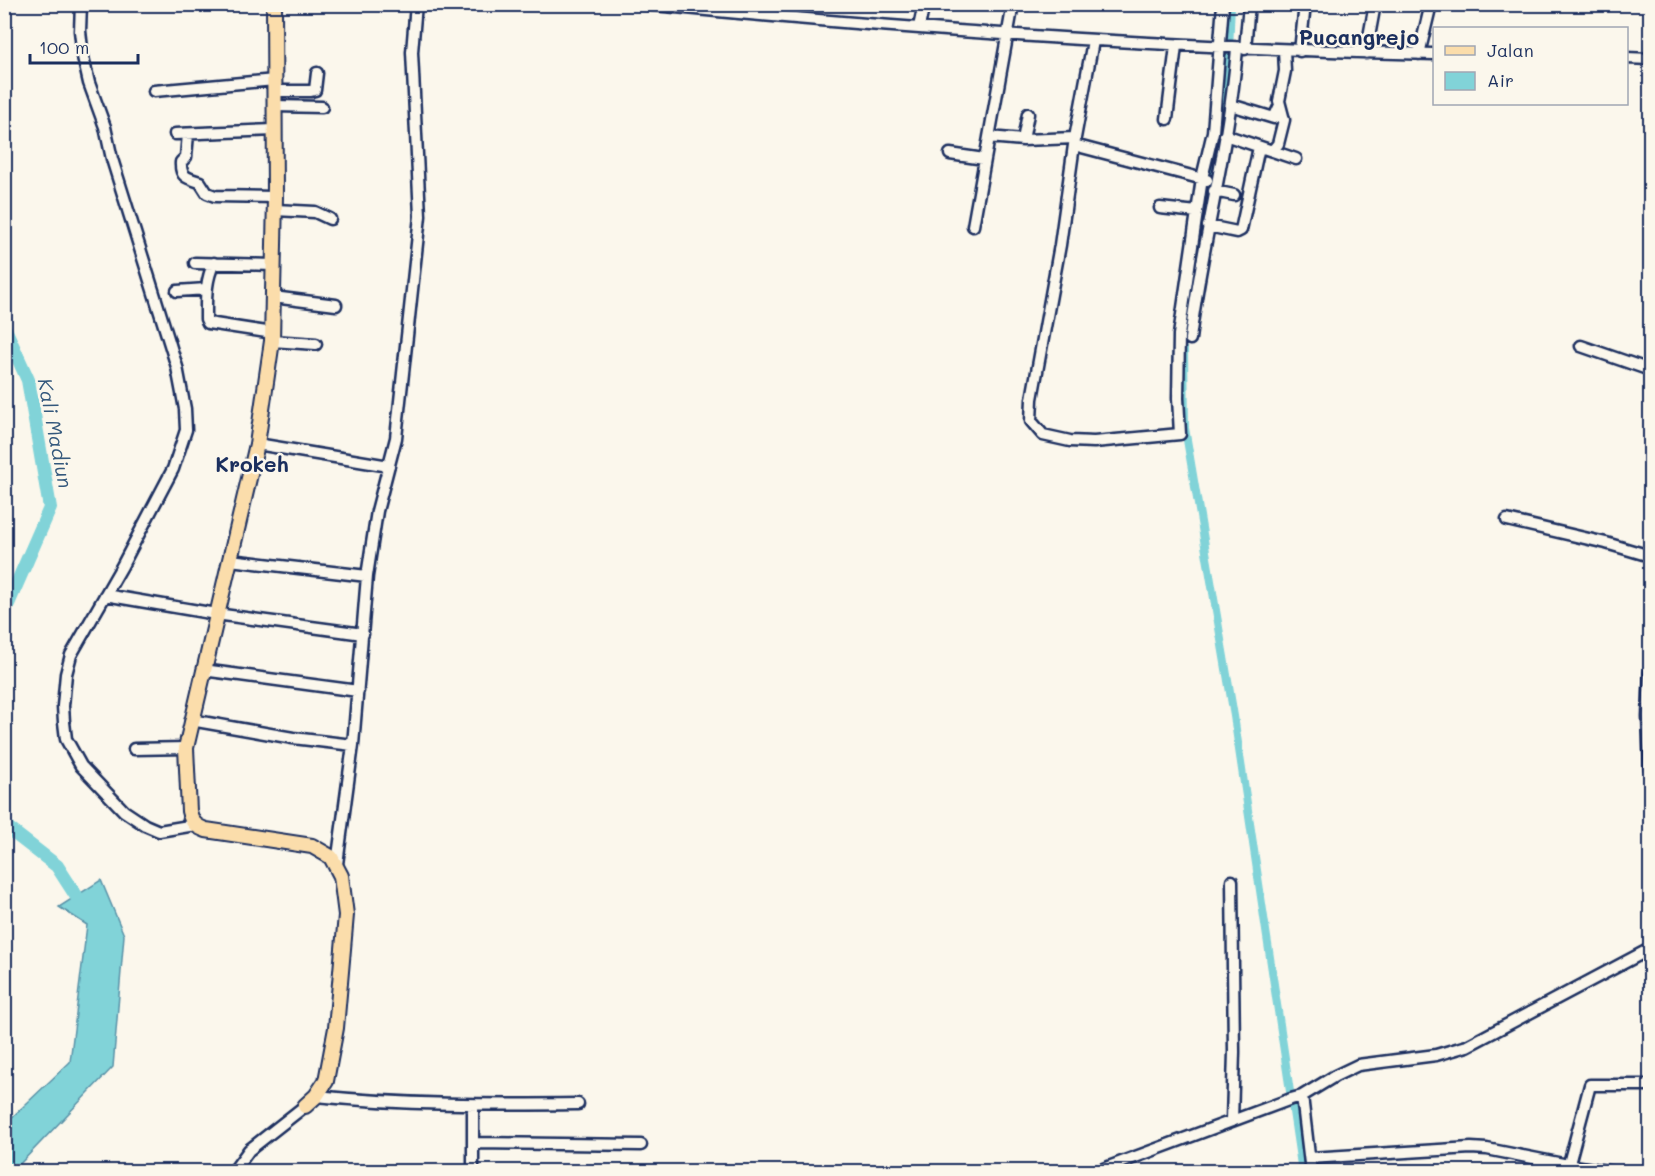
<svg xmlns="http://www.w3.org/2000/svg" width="1655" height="1176" viewBox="0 0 1655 1176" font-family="Mali,sans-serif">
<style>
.water{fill:#81d3d8;stroke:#5891a7;stroke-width:1.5}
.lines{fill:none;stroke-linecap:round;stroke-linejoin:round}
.canal{stroke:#81d3d8;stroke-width:8}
.river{stroke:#81d3d8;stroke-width:14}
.minor-casing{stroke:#1b2f5e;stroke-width:15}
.major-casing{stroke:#1b2f5e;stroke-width:18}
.minor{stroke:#fbf7ec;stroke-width:10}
.major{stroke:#fbddab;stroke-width:14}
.labels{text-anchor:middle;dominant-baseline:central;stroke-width:5;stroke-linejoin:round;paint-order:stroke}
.water-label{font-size:20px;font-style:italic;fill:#34587c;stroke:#fbf7ec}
.quarter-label{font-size:21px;font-weight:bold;fill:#1b2f5e;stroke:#fbf7ec}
</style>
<rect width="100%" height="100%" fill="#fbf7ec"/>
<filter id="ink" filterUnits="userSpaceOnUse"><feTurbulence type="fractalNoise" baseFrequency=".0167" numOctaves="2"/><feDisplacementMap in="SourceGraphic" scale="12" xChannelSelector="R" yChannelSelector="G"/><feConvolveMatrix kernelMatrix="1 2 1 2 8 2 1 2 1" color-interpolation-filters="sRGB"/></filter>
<g filter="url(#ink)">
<path class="water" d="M 101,880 L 124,935 L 113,1067 L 17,1167 L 15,1171 L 5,1171 L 5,1124 L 70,1062 L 87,925 L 59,907 Z"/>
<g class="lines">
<path class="canal" d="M 1195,261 L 1227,95 L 1231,4
M 1184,350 L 1185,428 L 1234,716 L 1302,1172"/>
<path class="river" d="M 4,327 L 28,380 L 50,508 L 4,613
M 4,825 L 57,866 L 86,911"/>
<defs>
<path id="minor" d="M 81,4 L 80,31 L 83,57 L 89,83 L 105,127 L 112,159 L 177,367 L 185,409 L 186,430 L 173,469 L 122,566 L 71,655 L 66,674 L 63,706 L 64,722 L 66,739 L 81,766 L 124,811 L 145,825 L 159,831 L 195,825
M 644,4 C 907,30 1170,48 1434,54
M 919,27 L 924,4
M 1093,41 L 1075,138 L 1060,245 L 1032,399 L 1031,421 L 1043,435 L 1070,441 L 1094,442 L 1180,434 L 1178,398 L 1179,335 L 1202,178 L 1213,132 L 1223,4
M 1245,49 L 1249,4
M 1300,51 L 1305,4
M 1366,53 L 1375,4
M 1419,54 L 1431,4
M 1626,58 L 1650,59
M 154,91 L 275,80
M 275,91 L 311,91 L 315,90 L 317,73
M 1231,105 L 1274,118 L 1280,105
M 275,106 L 322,107
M 1167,119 L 1176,46
M 175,134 L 275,130
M 188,134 L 186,157 L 181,162 C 180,177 187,178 200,182 L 207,193 L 215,196 L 275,197
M 1225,135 L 1296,159
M 989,137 L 1023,140 L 1075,138
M 1023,140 L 1028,114
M 1074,145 L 1207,180
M 1272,151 L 1278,144 L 1284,120 L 1279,101 L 1285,71 L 1284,50
M 950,154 L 984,159
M 1214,191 L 1234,195
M 1160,208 L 1197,212
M 275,210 L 315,212 L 330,219
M 973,226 L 1013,4
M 1208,226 L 1237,232 L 1241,230 L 1259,147
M 195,263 L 274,265
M 214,263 C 205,281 206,299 206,319 L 208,323 L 273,333
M 177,291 L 206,289
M 273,297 L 336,305
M 1190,339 C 1202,242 1229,147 1237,49
M 272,341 L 316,344
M 1581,346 L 1650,370
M 257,444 L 389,466
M 1507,520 L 1606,543 L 1650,556
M 230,560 L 367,576
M 105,595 L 216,614 L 363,634
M 203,670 L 358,691
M 1650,672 L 1648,716 L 1650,769
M 191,720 L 293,738 L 353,745 L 367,576 L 377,511 L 396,438 L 420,216 L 412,52 L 416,4
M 134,749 L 186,748
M 337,864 L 353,745
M 316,1096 C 403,1105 491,1105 578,1104
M 1302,1096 L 1311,1172
M 1232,1120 L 1234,1052 L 1232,881
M 473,1143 L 641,1145
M 1310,1158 L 1471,1148 L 1487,1149 L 1568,1165 L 1612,1172
M 1567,1171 L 1590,1085 L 1650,1085
M 233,1172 L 249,1150 L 305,1106
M 473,1172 L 473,1105
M 1095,1172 L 1291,1099 L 1302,1096 L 1335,1076 L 1358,1065 L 1436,1055 L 1467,1046 L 1650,949"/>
<path id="major" d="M 274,4 L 275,197 L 272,341 L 257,444 L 186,748 L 189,811 C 192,823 195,826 206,830 L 312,846 L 331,857 L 341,876 L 346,915 L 336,1028 L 326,1081 L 316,1096 L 305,1106"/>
</defs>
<use href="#minor" class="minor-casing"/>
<use href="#major" class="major-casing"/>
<use href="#minor" class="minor"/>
<use href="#major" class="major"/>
</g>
</g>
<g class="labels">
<g class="water-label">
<text transform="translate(56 433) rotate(79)">Kali Madiun</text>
</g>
<g class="quarter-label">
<text x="1359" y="36">Pucangrejo</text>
<text x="252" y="463">Krokeh</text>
</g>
</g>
<rect width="1655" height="1176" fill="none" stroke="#fbf7ec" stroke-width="24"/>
<rect x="12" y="12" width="1631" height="1152" fill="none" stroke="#1b2f5e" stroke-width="2" filter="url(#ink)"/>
<rect x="1433" y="27" width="195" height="78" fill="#fbf7ec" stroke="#a1a7b3" stroke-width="1.5"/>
<rect x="1445" y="46" width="30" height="9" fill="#fbddab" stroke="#a1a7b3" stroke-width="1.5"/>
<text x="1487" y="57" font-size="18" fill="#1b2f5e">Jalan</text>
<rect x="1445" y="72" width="30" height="18" fill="#81d3d8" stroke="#a1a7b3" stroke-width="1.5"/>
<text x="1487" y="87" font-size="18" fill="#1b2f5e">Air</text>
<path d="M30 54v9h108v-9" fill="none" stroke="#1b2f5e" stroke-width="3"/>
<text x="39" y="54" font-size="18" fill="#1b2f5e" stroke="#fbf7ec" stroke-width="4.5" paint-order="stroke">100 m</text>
</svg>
